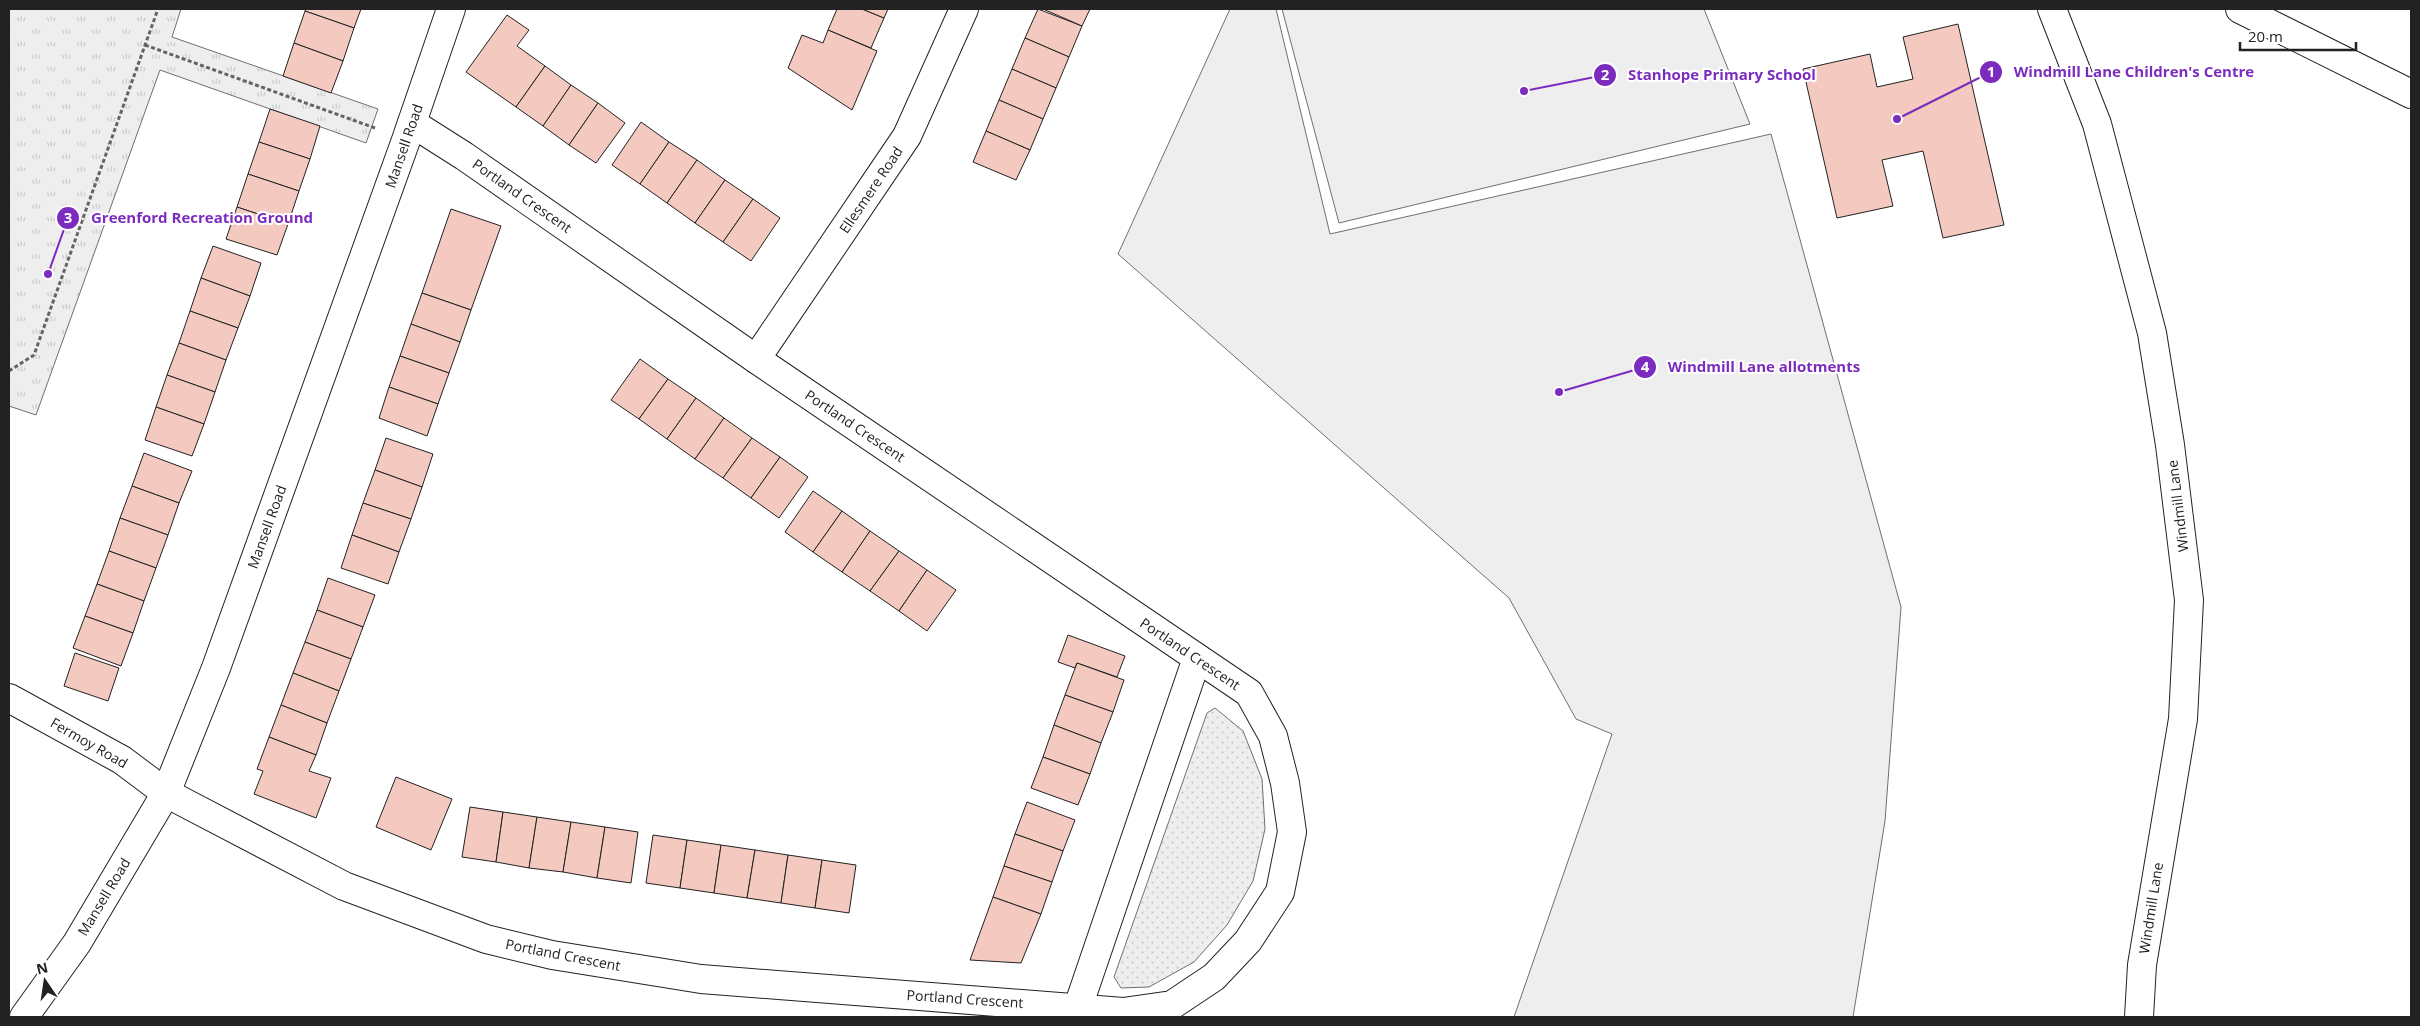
<svg xmlns="http://www.w3.org/2000/svg" width="2420" height="1026" viewBox="0 0 2420 1026" font-family="'Open Sans',sans-serif">
<style>
.grass{fill:url(#grass-dots);stroke:#6f6f6f}
.park{fill:url(#park-tufts);stroke:#6f6f6f}
.garden{fill:#eee;stroke:#6f6f6f}
.building{fill:#f3c9c0;stroke:#222}
.lines{fill:none;stroke-linecap:round;stroke-linejoin:round}
.street-casing{stroke:#222;stroke-width:30}
.path{stroke:#646464;stroke-width:3;stroke-dasharray:4 2.5;stroke-linecap:butt}
.street{stroke:#fff;stroke-width:28}
.labels{text-anchor:middle;stroke-width:4;stroke-linejoin:round;paint-order:stroke}
.street-label{font-size:14px;fill:#222;stroke:#fff}
.leader{fill:none;stroke:#7b2cbf;stroke-width:2}
.callout-dot{fill:#7b2cbf;stroke:#fff;stroke-width:2}
.mark-label{font-size:15px;text-anchor:middle;font-weight:bold;fill:#fff}
.callout-label{font-size:15px;text-anchor:middle;font-weight:bold;fill:#7b2cbf;stroke:#fff;stroke-width:4;stroke-linejoin:round;paint-order:stroke}
</style>
<defs>
<pattern id="grass-dots" width="8" height="8" patternUnits="userSpaceOnUse" patternTransform="scale(1.25)"><rect width="8" height="8" fill="#eee"/><path d="M2 2h.1M6 6h.1" fill="none" stroke="#ccc" stroke-width="1.8" stroke-linecap="round"/></pattern>
<pattern id="park-tufts" width="24" height="20" patternUnits="userSpaceOnUse" patternTransform="scale(1.25)"><rect width="24" height="20" fill="#eee"/><path d="M3 7l-1-3M5 7V3M7 7l1-3M15 17l-1-3M17 17v-4M19 17l1-3" fill="none" stroke="#ccc"/></pattern>
</defs>
<rect width="100%" height="100%" fill="#fff"/>
<polygon class="grass" points="1215,708 1243,731 1262,779 1265,829 1253,881 1227,925 1194,962 1149,987 1121,988 1114,977 1207,713"/>
<polygon class="park" points="9,9 181,9 172,37 378,109 366,143 160,70 36,415 9,406"/>
<g class="garden">
<polygon points="1230,9 1276,9 1330,234 1771,134 1901,607 1885,821 1853,1017 1514,1017 1612,734 1576,719 1509,598 1118,254"/>
<polygon points="1282,9 1704,9 1750,124 1339,223"/>
</g>
<g class="building">
<polygon points="306,9 361,9 354,28 305,11"/>
<polygon points="837,9 862,9 884,18 871,48 828,30"/>
<polygon points="862,9 888,9 884,18"/>
<polygon points="1038,9 1082,26 1069,57 1025,38"/>
<polygon points="1043,9 1090,9 1082,26"/>
<polygon points="305,11 354,28 343,61 294,43"/>
<polygon points="507,15 529,30 517,46 545,66 516,107 466,72"/>
<polygon points="1958,24 2004,225 1943,238 1923,151 1882,160 1893,206 1837,218 1803,69 1870,54 1877,87 1913,79 1903,37"/>
<polygon points="828,30 877,51 852,110 788,68 802,35 823,43"/>
<polygon points="1025,38 1069,57 1056,88 1012,69"/>
<polygon points="294,43 343,61 331,93 283,76"/>
<polygon points="545,66 571,85 543,126 516,107"/>
<polygon points="1012,69 1056,88 1043,119 999,100"/>
<polygon points="571,85 598,103 569,145 543,126"/>
<polygon points="999,100 1043,119 1030,150 986,131"/>
<polygon points="598,103 625,123 596,163 569,145"/>
<polygon points="270,109 320,126 310,159 259,142"/>
<polygon points="641,122 669,142 640,184 612,165"/>
<polygon points="986,131 1030,150 1016,180 973,162"/>
<polygon points="259,142 310,159 299,191 248,174"/>
<polygon points="669,142 697,160 667,203 640,184"/>
<polygon points="697,160 725,180 695,223 667,203"/>
<polygon points="248,174 299,191 288,224 237,207"/>
<polygon points="725,180 753,199 723,242 695,223"/>
<polygon points="753,199 780,218 751,261 723,242"/>
<polygon points="237,207 288,224 277,255 226,239"/>
<polygon points="451,209 501,226 471,310 422,293"/>
<polygon points="213,246 261,263 250,296 201,278"/>
<polygon points="201,278 250,296 238,328 190,311"/>
<polygon points="422,293 471,310 460,342 411,324"/>
<polygon points="190,311 238,328 226,360 179,343"/>
<polygon points="411,324 460,342 449,373 400,356"/>
<polygon points="179,343 226,360 215,392 167,375"/>
<polygon points="400,356 449,373 438,404 389,387"/>
<polygon points="640,359 668,379 639,419 611,400"/>
<polygon points="167,375 215,392 204,424 156,407"/>
<polygon points="668,379 696,398 667,439 639,419"/>
<polygon points="389,387 438,404 427,436 379,418"/>
<polygon points="696,398 724,418 695,459 667,439"/>
<polygon points="156,407 204,424 192,456 145,440"/>
<polygon points="724,418 752,438 723,478 695,459"/>
<polygon points="386,438 433,454 422,487 375,470"/>
<polygon points="752,438 780,457 751,498 723,478"/>
<polygon points="144,453 192,471 179,503 132,486"/>
<polygon points="780,457 808,477 779,518 751,498"/>
<polygon points="375,470 422,487 411,519 363,503"/>
<polygon points="132,486 179,503 168,535 120,518"/>
<polygon points="813,491 842,511 813,552 785,532"/>
<polygon points="363,503 411,519 399,552 352,535"/>
<polygon points="842,511 870,531 842,572 813,552"/>
<polygon points="120,518 168,535 156,568 109,551"/>
<polygon points="870,531 899,551 870,591 842,572"/>
<polygon points="352,535 399,552 388,584 341,568"/>
<polygon points="109,551 156,568 144,601 97,584"/>
<polygon points="899,551 927,570 899,611 870,591"/>
<polygon points="927,570 956,590 927,631 899,611"/>
<polygon points="328,578 375,595 363,627 317,610"/>
<polygon points="97,584 144,601 133,633 85,616"/>
<polygon points="317,610 363,627 351,659 305,642"/>
<polygon points="85,616 133,633 121,666 73,648"/>
<polygon points="1068,635 1125,656 1117,677 1077,663 1075,668 1058,662"/>
<polygon points="305,642 351,659 339,691 293,673"/>
<polygon points="75,653 119,668 108,701 64,686"/>
<polygon points="1077,663 1124,680 1113,712 1065,695"/>
<polygon points="293,673 339,691 327,723 281,705"/>
<polygon points="1065,695 1113,712 1101,743 1054,725"/>
<polygon points="281,705 327,723 316,755 269,737"/>
<polygon points="1054,725 1101,743 1090,774 1043,757"/>
<polygon points="269,737 316,755 309,771 331,778 316,818 254,794 263,771 257,769"/>
<polygon points="1043,757 1090,774 1078,805 1031,788"/>
<polygon points="396,777 452,799 431,850 376,827"/>
<polygon points="1027,802 1075,820 1063,851 1015,834"/>
<polygon points="470,807 503,812 496,862 462,857"/>
<polygon points="503,812 537,817 529,868 496,862"/>
<polygon points="537,817 571,822 563,872 529,868"/>
<polygon points="571,822 605,827 597,878 563,872"/>
<polygon points="605,827 638,832 631,883 597,878"/>
<polygon points="1015,834 1063,851 1052,882 1004,866"/>
<polygon points="653,835 687,840 680,888 646,883"/>
<polygon points="687,840 721,845 714,893 680,888"/>
<polygon points="721,845 755,850 747,898 714,893"/>
<polygon points="755,850 788,855 781,903 747,898"/>
<polygon points="788,855 822,860 815,908 781,903"/>
<polygon points="822,860 856,865 849,913 815,908"/>
<polygon points="1004,866 1052,882 1041,914 993,897"/>
<polygon points="993,897 1041,914 1021,963 970,960"/>
</g>
<g class="lines">
<defs>
<g id="street">
<polyline points="2052,9 2097,124 2152,333 2170,445 2189,600 2183,719 2142,965 2139,1017"/>
<polyline points="2240,9 2411,94"/>
<polyline points="756,359 907,136 964,9"/>
<polyline points="9,698 122,760 166,793 344,886 486,939 552,955 701,979 1123,1012 1172,1005 1214,977 1248,941 1280,892 1292,832 1285,783 1273,736 1249,693 756,359 464,156 412,123"/>
<polyline points="1078,1007 1197,658"/>
<polyline points="24,1017 77,943 166,793 216,668 406,140 451,9"/>
</g>
</defs>
<use href="#street" class="street-casing"/>
<g class="path">
<polyline points="145,45 375,128"/>
<polyline points="9,371 34,355 158,9"/>
</g>
<use href="#street" class="street"/>
</g>
<g class="labels">
<g class="street-label">
<text transform="translate(404 146) rotate(-71)" y="5">Mansell Road</text>
<text transform="translate(871 190) rotate(-56)" y="5">Ellesmere Road</text>
<text transform="translate(522 196) rotate(35)" y="5">Portland Crescent</text>
<text transform="translate(855 426) rotate(34)" y="5">Portland Crescent</text>
<text transform="translate(2178 506) rotate(-97)" y="5">Windmill Lane</text>
<text transform="translate(267 527) rotate(-70)" y="5">Mansell Road</text>
<text transform="translate(1190 654) rotate(34)" y="5">Portland Crescent</text>
<text transform="translate(89 743) rotate(30)" y="5">Fermoy Road</text>
<text transform="translate(104 897) rotate(-59)" y="5">Mansell Road</text>
<text transform="translate(2151 908) rotate(-81)" y="5">Windmill Lane</text>
<text transform="translate(563 955) rotate(11)" y="5">Portland Crescent</text>
<text transform="translate(965 999) rotate(4)" y="5">Portland Crescent</text>
</g>
</g>
<path class="leader" d="M1897 119L1991 72M1524 91L1605 75M48 274L68 218M1559 392L1645 367"/>
<g class="callout-dot">
<circle cx="1897" cy="119" r="5"/>
<circle cx="1524" cy="91" r="5"/>
<circle cx="48" cy="274" r="5"/>
<circle cx="1559" cy="392" r="5"/>
<circle cx="1991" cy="72" r="12"/>
<circle cx="1605" cy="75" r="12"/>
<circle cx="68" cy="218" r="12"/>
<circle cx="1645" cy="367" r="12"/>
</g>
<g class="mark-label">
<text x="1991" y="77">1</text>
<text x="1605" y="80">2</text>
<text x="68" y="223">3</text>
<text x="1645" y="372">4</text>
</g>
<g class="callout-label">
<text x="2134" y="77">Windmill Lane Children's Centre</text>
<text x="1722" y="80">Stanhope Primary School</text>
<text x="202" y="223">Greenford Recreation Ground</text>
<text x="1764" y="372">Windmill Lane allotments</text>
</g>
<rect width="2420" height="1026" fill="none" stroke="#222222" stroke-width="20"/>
<g transform="translate(45 981) rotate(347)" stroke="#ffffff" stroke-width="4" paint-order="stroke">
<path d="M0-4L9 19L0 12L-9 19Z" fill="#222222"/>
<text y="-8" font-size="14" font-weight="bold" text-anchor="middle" fill="#222222">N</text>
</g>
<path d="M2240 42v8h116v-8" fill="none" stroke="#222222" stroke-width="2.5"/>
<text x="2248" y="42" font-size="15" fill="#222222" stroke="#ffffff" stroke-width="4" paint-order="stroke">20 m</text>
</svg>
